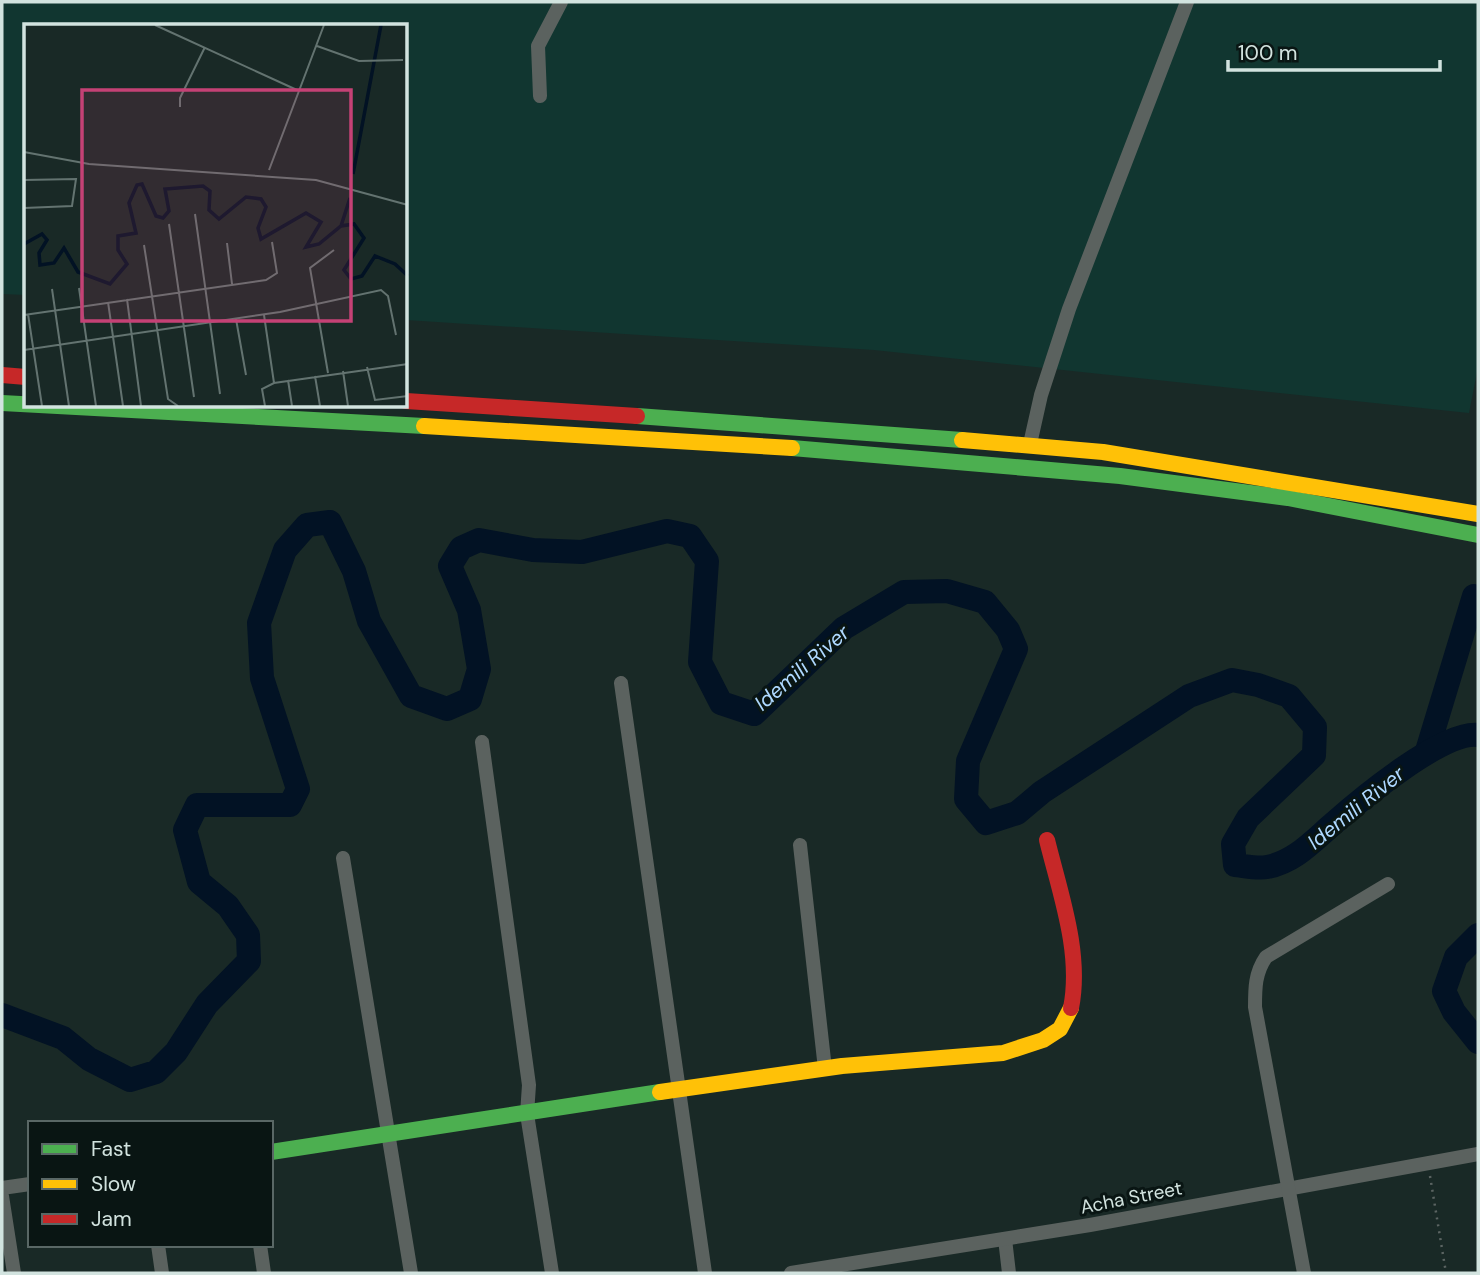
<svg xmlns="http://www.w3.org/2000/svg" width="1480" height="1275" viewBox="0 0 1480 1275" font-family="'DM Sans',sans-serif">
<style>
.built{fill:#113630}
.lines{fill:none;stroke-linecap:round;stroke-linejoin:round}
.river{stroke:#021224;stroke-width:24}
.path{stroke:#5b6462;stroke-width:2.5;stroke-dasharray:2 5;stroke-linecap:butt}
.street{stroke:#5b625f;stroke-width:14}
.fast{stroke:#4caf50;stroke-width:16}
.slow{stroke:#ffc107;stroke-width:16}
.jam{stroke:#c62828;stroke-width:16}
.labels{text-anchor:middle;stroke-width:6;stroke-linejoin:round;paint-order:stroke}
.street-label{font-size:19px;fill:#d2e3df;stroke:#091513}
.water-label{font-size:21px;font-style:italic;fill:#aed8ff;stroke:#091513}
.inset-river{fill:none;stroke:#021224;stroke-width:3.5}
.inset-road{fill:none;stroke:#637370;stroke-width:2}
.view{fill:#c54175;fill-opacity:0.15;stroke:#c54175;stroke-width:3.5}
.inset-edge{fill:none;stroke:#d2e3df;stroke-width:3.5}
</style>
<rect width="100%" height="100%" fill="#192926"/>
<polygon class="built" points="2,2 1478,2 1478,367 1469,413 874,350 406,320 406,26 26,26 26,295 2,294"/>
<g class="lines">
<g class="river">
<polyline points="1427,751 1474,596"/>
<polyline points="1478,935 1456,957 1444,991 1454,1012 1478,1042"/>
<path d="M2,1015L63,1038L89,1059L130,1080L156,1072L176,1052L207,1004L249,961L248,935L228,906L199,882L185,830L197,805H290L298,789L262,678L259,623L285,550L307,525L330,522L354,571L369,621L411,696L447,709L470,699L479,669L469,610L450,566L461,548L479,540L533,550L582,552L667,531L690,536L707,561L700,662L721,703L754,714L844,628L904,592L947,591L985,602L1008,630L1016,649L968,761L966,799L986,823L1017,813L1042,792L1189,696L1232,680L1258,685L1289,696L1315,727L1314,755L1248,818L1233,844L1235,865C1245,866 1258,869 1267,867C1295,862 1314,840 1334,823C1361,799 1443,731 1478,735"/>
</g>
<polyline class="path" points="1430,1176 1446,1273"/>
<g class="street">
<polyline points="540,96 538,46 561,2"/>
<polyline points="1030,444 1041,395 1069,309 1187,2"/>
<polyline points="621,683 705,1273"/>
<polyline points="482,742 529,1085 527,1114 552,1273"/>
<polyline points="800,845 825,1069"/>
<polyline points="343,858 411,1273"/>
<polyline points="2,1188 30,1184"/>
<polyline points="2,1196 14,1273"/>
<polyline points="1005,1239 1009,1273"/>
<polyline points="158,1245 162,1273"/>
<polyline points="260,1245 264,1273"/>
<polyline points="791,1273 1090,1225 1478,1154"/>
<path d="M1304,1273L1255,1007C1255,988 1255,973 1266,957L1388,884"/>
</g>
<g class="fast">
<polyline points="2,403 424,426"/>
<polyline points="637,416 962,440"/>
<polyline points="792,448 1120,476 1288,498 1478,535"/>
<polyline points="271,1152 660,1092"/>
</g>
<g class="slow">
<polyline points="424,426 792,448"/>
<polyline points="962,440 1103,452 1478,514"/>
<polyline points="660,1092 842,1066 1003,1053 1043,1040 1060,1029 1071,1008"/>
</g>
<g class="jam">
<polyline points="2,375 26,377"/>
<polyline points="406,401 637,416"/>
<path d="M1047,840C1060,893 1082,953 1071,1008"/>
</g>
</g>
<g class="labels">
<g class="street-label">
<text transform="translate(1131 1197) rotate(-11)" y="7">Acha Street</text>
</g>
<g class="water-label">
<text transform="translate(802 668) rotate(-41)" y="7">Idemili River</text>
<text transform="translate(1356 808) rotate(-39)" y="7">Idemili River</text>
</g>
</g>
<g transform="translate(24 24)">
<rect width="383" height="383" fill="#192926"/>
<path class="inset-river" d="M329,150L357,1M317,202L326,174M0,220L18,210L23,216L15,229L16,241L30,239L40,224L54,248L86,260L103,240L94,226V212L112,209L105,179L113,161L118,160L132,192L139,194L145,187L141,165L179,162L186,167L185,186L195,195L222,173L237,175L242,183L234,204L237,215L282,189L297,198L282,223L295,220L317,202L330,200L340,214L320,246L327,255L338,252L351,232L371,240L384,252"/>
<path class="inset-road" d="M131,1L273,66M293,22L335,37L379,36M156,83V74L181,23M0,128L65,140L292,156L384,181M245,146L300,1M0,156L52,155L48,182L0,184M171,190L196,370M145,200L170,373M203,219L208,260M120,221L144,375L154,382M55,264L72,382M28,265L45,382M103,275L117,382M84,278L99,382M4,290L18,382M0,291L242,256L253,249L248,218M240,291L250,359M212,295L222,351M0,326L256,288L357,266L364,272L372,311M343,343L351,376L384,372M319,347L324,382M304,349L286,244L310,226M291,352L296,382M264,356L268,382M241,382L238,365L250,359L384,340"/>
<path class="view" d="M58,66H327V297H58Z"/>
<rect width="383" height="383" class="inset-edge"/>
</g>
<rect width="1480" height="1275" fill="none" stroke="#d2e3df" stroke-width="7"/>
<rect x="28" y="1121" width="245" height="126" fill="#091513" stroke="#596765" stroke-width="2"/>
<rect x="42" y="1144" width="35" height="10" fill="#4caf50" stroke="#596765" stroke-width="2"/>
<text x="91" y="1156" font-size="21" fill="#d2e3df">Fast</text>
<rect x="42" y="1179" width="35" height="10" fill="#ffc107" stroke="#596765" stroke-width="2"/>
<text x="91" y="1191" font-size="21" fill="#d2e3df">Slow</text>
<rect x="42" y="1214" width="35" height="10" fill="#c62828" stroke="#596765" stroke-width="2"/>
<text x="91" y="1226" font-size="21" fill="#d2e3df">Jam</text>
<path d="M1228 60v10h212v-10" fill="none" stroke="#d2e3df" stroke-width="3.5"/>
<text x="1238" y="60" font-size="21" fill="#d2e3df" stroke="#091513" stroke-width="5" paint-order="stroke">100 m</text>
</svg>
